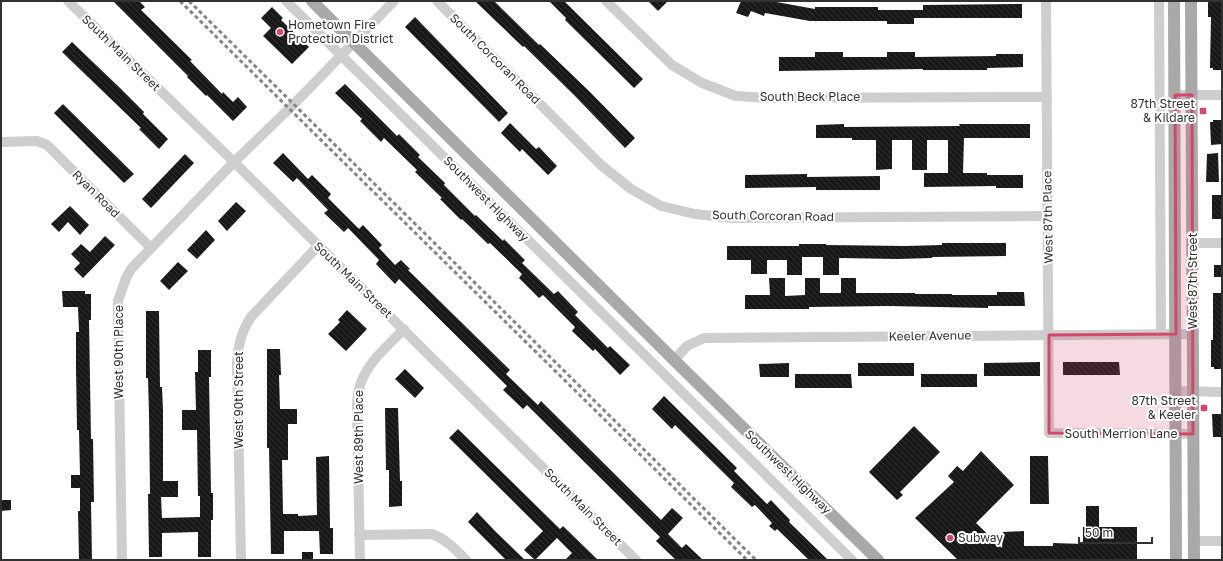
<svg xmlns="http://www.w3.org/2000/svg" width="1223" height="561" viewBox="0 0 1223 561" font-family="'Golos Text',sans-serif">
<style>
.building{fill:url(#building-back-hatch)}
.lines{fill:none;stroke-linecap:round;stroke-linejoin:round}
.minor{stroke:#cecece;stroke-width:10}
.major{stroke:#a9a9a9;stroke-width:12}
.rail{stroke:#868686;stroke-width:3;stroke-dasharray:4 3;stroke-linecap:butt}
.marked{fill:#d4476a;fill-opacity:0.2;stroke:#d4476a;stroke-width:3;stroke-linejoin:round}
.poi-dot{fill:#d4476a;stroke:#fff;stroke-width:1.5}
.labels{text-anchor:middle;stroke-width:4;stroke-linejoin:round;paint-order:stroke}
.poi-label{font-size:12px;fill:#313131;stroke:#fff;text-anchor:start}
.street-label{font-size:12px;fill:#313131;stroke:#fff}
</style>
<defs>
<pattern id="building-back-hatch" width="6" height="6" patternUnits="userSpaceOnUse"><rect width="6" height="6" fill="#181818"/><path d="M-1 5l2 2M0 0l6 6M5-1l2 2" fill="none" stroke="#313131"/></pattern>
</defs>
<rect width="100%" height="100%" fill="#fff"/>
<g class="building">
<polygon points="113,1 139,1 145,7 141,10 192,60 190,61 222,94 223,92 233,102 238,97 247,107 233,121 207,95 206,96 187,77 188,76"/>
<polygon points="475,1 494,1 539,45 540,44 591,93 635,138 625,148 575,96 524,46 523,47"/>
<polygon points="549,1 564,1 643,79 634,88 565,20 566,18"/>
<polygon points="648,1 668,1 658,11"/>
<polygon points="741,1 771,1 815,9 815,7 878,7 878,10 923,10 923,5 1022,4 1022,18 914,18 914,24 887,24 887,21 810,21 765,13 764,16 751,11 748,17 736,13"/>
<polygon points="1208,1 1222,1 1222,70 1213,70 1213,68 1210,68 1211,17 1208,17"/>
<polygon points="272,7 283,18 281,20 309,47 292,64 263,36 271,28 261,18"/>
<polygon points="415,17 508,113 499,122 405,27"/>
<polygon points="72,42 119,87 144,112 143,114 168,139 159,149 139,129 141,128 62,52"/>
<polygon points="815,52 843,52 843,57 887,57 887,52 915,52 915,57 996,56 996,54 1023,54 1023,67 987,68 987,70 923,70 923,69 779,71 779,57 815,57"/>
<polygon points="345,84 397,136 399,134 420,155 418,157 445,183 444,185 475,216 476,215 503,241 504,239 525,260 522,263 554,294 558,291 578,312 575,315 608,348 610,346 630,365 620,375 595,349 593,351 572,331 575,327 543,295 539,298 519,278 522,274 490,243 488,244 462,219 461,220 440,199 442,198 415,172 417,170 384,138 381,142 360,121 362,119 335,93"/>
<polygon points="63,104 134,174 124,183 54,113"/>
<polygon points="1213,120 1222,120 1222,144 1211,145 1210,122 1213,122"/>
<polygon points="510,123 536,149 539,147 557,166 548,175 522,149 520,152 501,133"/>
<polygon points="844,124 844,127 960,126 959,124 1030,124 1030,138 964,138 963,173 987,173 987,175 1023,175 1023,188 996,188 996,186 924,187 924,173 948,173 948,140 927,140 927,170 912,170 912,140 892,140 892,169 876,170 876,140 852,140 852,138 816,138 816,125"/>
<polygon points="283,153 308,179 312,175 331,194 328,198 359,229 363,225 382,245 379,248 395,265 401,260 410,269 408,270 510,370 506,374 538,405 541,401 661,520 672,508 683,518 668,534 682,548 686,544 703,560 676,560 656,541 660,537 527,405 523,409 503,390 507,386 399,279 395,284 376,264 379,260 348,228 344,232 324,213 328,210 297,178 293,182 273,163"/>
<polygon points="1218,153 1219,182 1206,182 1207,154"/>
<polygon points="185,154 194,163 151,208 142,199"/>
<polygon points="807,174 807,177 880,176 880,190 816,190 816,187 745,188 745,175"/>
<rect x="1212" y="195" width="10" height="24"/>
<polygon points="236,202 246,211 227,231 218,221"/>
<polygon points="70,206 89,225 80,235 68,222 59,232 51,224"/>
<polygon points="206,230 215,240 197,259 187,250"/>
<polygon points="105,236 115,245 83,278 74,269 80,263 71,254 81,244 90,252"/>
<polygon points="942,243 1006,243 1006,256 932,257 932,258 898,259 839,258 839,275 823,275 823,257 802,257 802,275 787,275 787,260 767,260 767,274 751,274 751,260 727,260 727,246 799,246 799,244 826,244 826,245 905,246 942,245"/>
<polygon points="178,262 188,271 169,290 160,281"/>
<rect x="1214" y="265" width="8" height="12"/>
<polygon points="769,278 785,278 785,296 805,295 805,278 820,278 820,293 841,293 841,278 856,278 856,293 915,293 915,294 952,294 952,295 997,295 997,292 1024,292 1025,306 988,306 988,308 888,306 809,307 809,309 745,309 745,295 770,295"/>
<polygon points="62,291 85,291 85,294 91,294 91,320 89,320 91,439 93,439 94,502 91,502 92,560 79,560 78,511 80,511 80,488 71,488 71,475 80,475 79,430 77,430 76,368 76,332 79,332 78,307 63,307"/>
<polygon points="1213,293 1222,293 1222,369 1214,369 1214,367 1211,367 1211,340 1213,340"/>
<polygon points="347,310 367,329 346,351 328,334 340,322 338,320"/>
<polygon points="146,311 159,311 160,387 162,387 163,410 163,481 178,481 178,497 161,497 162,518 200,517 200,496 198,496 197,430 182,430 182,410 196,410 195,372 198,372 198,350 211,350 211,377 209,377 211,493 213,493 213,520 211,520 211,557 198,557 198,532 162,533 162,557 149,557 148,494 150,494 149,414 148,378 146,378"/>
<polygon points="267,349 280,349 281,375 279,375 280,409 297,409 297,424 288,424 288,460 282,460 283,514 298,514 298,516 317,515 316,457 329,456 330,528 333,528 333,554 320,554 319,531 284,531 284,554 271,554 269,448 267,448"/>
<polygon points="1040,362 1040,376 984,376 984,363"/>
<polygon points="1063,362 1119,362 1120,375 1063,375"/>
<polygon points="789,363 789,377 760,377 759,364"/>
<rect x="858" y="363" width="56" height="13"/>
<polygon points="405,369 424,388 415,398 395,379"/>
<polygon points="795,374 851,374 852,388 795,388"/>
<rect x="921" y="374" width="56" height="13"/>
<polygon points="664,396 737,468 734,471 767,504 771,500 790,520 789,522 828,560 809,560 777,529 775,531 769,526 772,523 755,505 752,507 731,487 734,483 675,425 672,429 652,409"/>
<polygon points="385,408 398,408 400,481 402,481 402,506 389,507 389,470 386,470"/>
<polygon points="1212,414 1222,414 1222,437 1213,437"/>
<polygon points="914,426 940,452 900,492 903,495 897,500 869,472"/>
<polygon points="458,429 560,529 563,526 598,560 565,560 572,553 557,538 535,560 524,550 543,531 449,438"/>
<polygon points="981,451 1014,485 976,523 1002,548 1003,532 1024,531 1024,546 1053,546 1053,543 1083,544 1083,527 1086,527 1086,506 1099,506 1099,527 1137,527 1137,560 958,560 915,518 954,482 948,476 957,466 963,471"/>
<polygon points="1030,456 1048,456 1049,504 1030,504"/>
<polygon points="1,500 11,500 11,510 1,511"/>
<polygon points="477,512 496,532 525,560 506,560 468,522"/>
<rect x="302" y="552" width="11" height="8"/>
</g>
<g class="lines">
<g class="minor">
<polyline points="68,1 234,162 636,560"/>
<polyline points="286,1 852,560"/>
<polyline points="437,1 601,165 631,189 661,206 695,214 733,218 1048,216"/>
<polyline points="606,1 672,65 702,83 736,96 768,98 1047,97"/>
<polyline points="1046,1 1049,433 1193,434"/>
<polyline points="1159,1 1161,334"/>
<polyline points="1175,95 1222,95"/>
<polyline points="1,142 37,141 47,145 150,247"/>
<polyline points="1192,243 1222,243"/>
<polyline points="674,360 687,346 704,338 1193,334"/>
<polyline points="1175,391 1222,392"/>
<path d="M359,535L432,534C446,539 456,550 466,560"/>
<polyline points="1194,541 1222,541"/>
<polyline points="122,560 118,312 118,301 126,278 131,269 234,162 294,104 394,1"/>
<path d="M241,560L237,364C238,346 241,332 251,317L318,246"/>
<path d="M360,560L357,404C358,369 381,353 404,329"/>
</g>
<g class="major">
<polyline points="312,1 674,360 878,560"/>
<polyline points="1174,1 1176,560"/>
<polyline points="1191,1 1194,560"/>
</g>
<g class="rail">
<polyline points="180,1 747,560"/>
<polyline points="189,1 756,560"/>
</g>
</g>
<path class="marked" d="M1175,95H1192L1193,434L1049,433V335L1176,334Z"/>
<g class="poi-dot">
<circle cx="280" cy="32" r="4"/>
<rect x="1199" y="107" width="8" height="8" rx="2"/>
<rect x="1200" y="404" width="8" height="8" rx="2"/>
<circle cx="950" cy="538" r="4"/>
</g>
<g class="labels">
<g class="poi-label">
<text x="288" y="29">Hometown Fire<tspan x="288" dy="14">Protection District</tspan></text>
<text x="1195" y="108" text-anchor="end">87th Street<tspan x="1195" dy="14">&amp; Kildare</tspan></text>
<text x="1196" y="405" text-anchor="end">87th Street<tspan x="1196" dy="14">&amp; Keeler</tspan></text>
<text x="958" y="542">Subway</text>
</g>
<g class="street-label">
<text transform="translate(121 53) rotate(44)" y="4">South Main Street</text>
<text transform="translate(495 59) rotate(45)" y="4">South Corcoran Road</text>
<text x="810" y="101">South Beck Place</text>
<text transform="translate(96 194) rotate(45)" y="4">Ryan Road</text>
<text transform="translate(486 199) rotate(45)" y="4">Southwest Highway</text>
<text transform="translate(773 216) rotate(1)" y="4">South Corcoran Road</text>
<text transform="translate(1048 217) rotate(-91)" y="4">West 87th Place</text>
<text transform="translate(353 280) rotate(44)" y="4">South Main Street</text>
<text transform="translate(1193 281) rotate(-90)" y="4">West 87th Street</text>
<text transform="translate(930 336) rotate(-1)" y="4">Keeler Avenue</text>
<text transform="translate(119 352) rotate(-90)" y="4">West 90th Place</text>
<text transform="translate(239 400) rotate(-90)" y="4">West 90th Street</text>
<text x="1121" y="438">South Merrion Lane</text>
<text transform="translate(359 437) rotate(-90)" y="4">West 89th Place</text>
<text transform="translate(788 472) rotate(44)" y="4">Southwest Highway</text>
<text transform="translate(583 507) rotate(45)" y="4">South Main Street</text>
</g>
</g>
<rect width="1223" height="561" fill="none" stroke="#313131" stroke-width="4"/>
<path d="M1079 537v6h73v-6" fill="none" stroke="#313131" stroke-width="2"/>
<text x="1085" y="537" font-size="12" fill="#313131" stroke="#ffffff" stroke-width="3" paint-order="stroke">50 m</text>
</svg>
